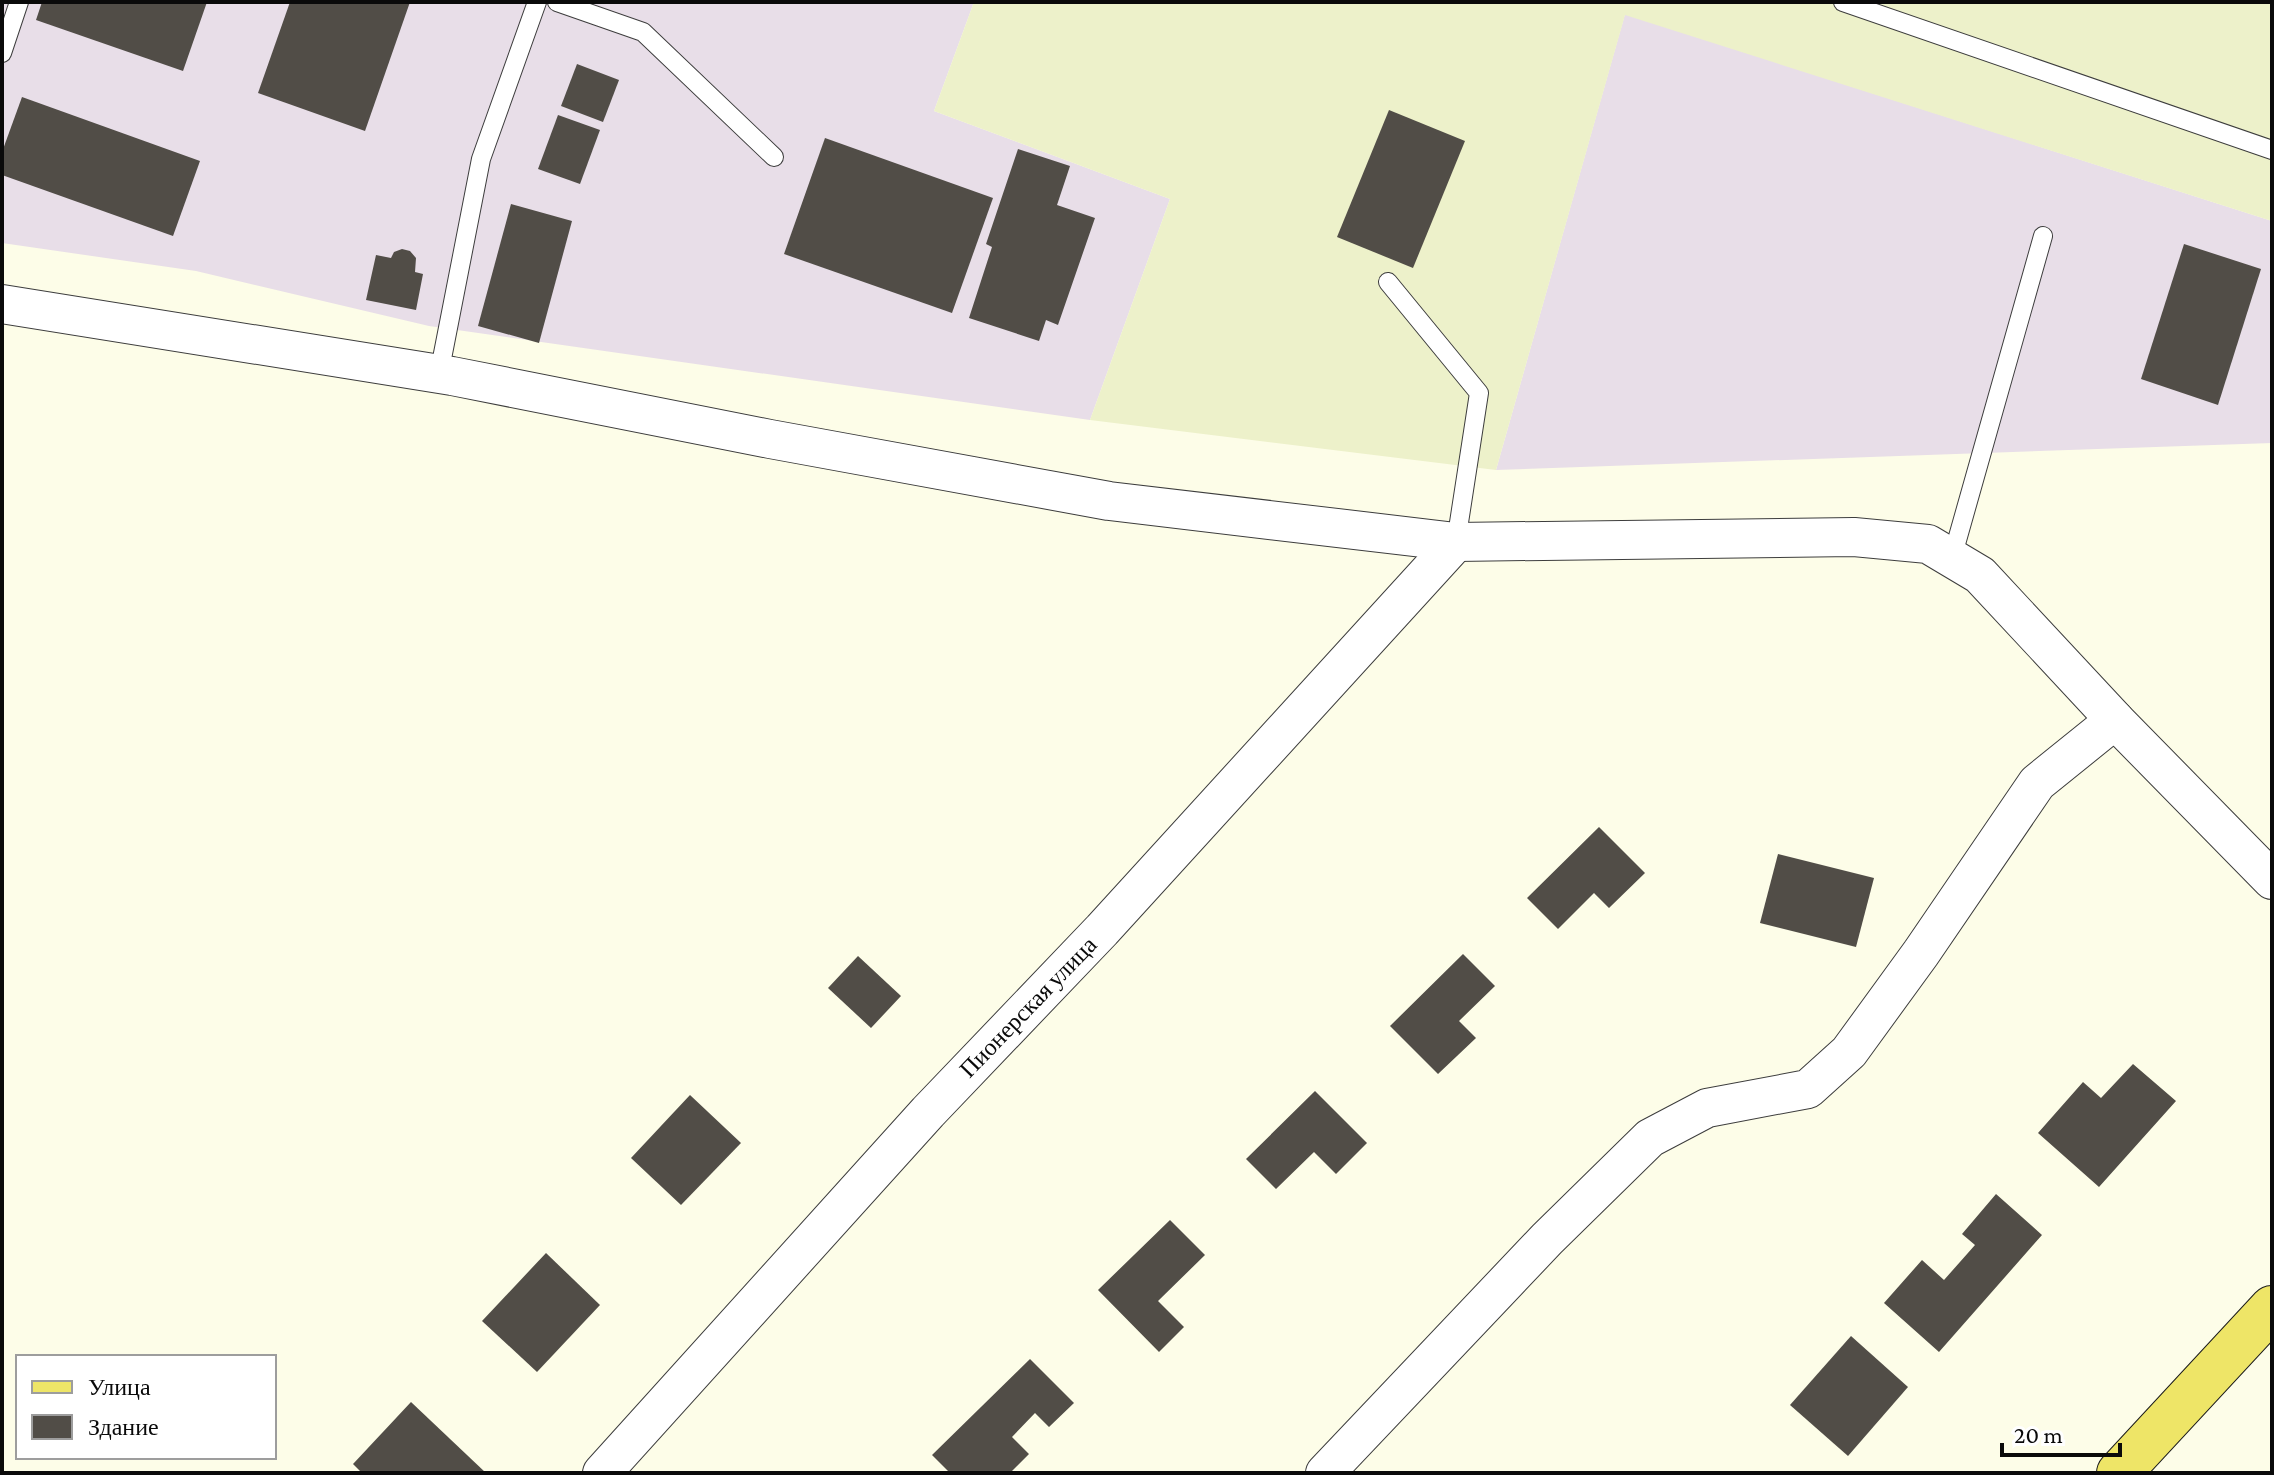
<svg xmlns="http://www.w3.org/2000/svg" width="2274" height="1475" viewBox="0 0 2274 1475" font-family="'Crimson Pro',serif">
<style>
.industrial{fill:#e8dee8}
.farmland{fill:#edf1ca}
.building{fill:#514d47}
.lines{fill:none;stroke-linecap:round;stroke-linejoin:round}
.service-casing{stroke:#3d3d3d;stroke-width:20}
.minor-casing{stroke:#3d3d3d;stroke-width:40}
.primary-casing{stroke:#1b1b1b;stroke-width:46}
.service{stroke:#fff;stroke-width:18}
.minor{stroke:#fff;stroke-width:38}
.primary{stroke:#eee567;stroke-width:44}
.labels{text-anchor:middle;stroke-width:8;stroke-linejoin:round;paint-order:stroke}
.street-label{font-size:24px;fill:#0a0a0a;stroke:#fff}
</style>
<rect width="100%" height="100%" fill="#fdfde8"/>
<g class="industrial">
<polygon points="2,2 974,2 934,111 1170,199 1090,420 429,326 196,271 2,243"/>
<polygon points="1625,14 2272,221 2272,443 1496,470"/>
</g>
<polygon class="farmland" points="974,2 2272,2 2272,221 1625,15 1496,470 1090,420 1170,199 934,111"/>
<g class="building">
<polygon points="42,2 207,2 183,71 36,20"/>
<polygon points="290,2 410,2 365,131 258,93"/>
<polygon points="577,64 619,80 603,122 561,106"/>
<polygon points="22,97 200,161 173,236 2,175 2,152"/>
<polygon points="1389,110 1465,141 1413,268 1337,237"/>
<polygon points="558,115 600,130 580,184 538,169"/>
<polygon points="825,138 993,198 952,313 784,254"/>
<polygon points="1018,149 1070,166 1057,205 1095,218 1058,325 1046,320 1039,341 969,318 992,247 986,244"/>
<polygon points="511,204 572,221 539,343 478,326"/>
<polygon points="2184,244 2261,269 2218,405 2141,379"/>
<polygon points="402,249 410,251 416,258 415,272 423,274 416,310 366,300 376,255 391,258 394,252"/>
<polygon points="1599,827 1645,873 1609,908 1594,893 1558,929 1527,898"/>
<polygon points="1778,854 1874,878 1856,947 1760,923"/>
<polygon points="1463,954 1495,986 1459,1021 1476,1038 1438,1074 1390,1026"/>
<polygon points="858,956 901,996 871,1028 828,988"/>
<polygon points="2133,1064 2176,1101 2099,1187 2038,1133 2083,1082 2101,1098"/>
<polygon points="1315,1091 1367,1143 1336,1174 1314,1152 1276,1189 1246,1159"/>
<polygon points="690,1095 741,1143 681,1205 631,1158"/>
<polygon points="1996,1194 2042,1235 1939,1352 1884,1303 1922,1260 1944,1280 1975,1245 1962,1234"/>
<polygon points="1170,1220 1205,1255 1158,1301 1184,1327 1159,1352 1098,1290"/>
<polygon points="546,1253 600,1305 537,1372 482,1321"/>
<polygon points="1851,1336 1908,1387 1848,1456 1790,1405"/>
<polygon points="1030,1359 1074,1403 1049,1427 1035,1413 1012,1437 1029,1454 1010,1473 950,1473 932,1455"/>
<polygon points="411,1402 486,1473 362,1473 353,1464"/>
</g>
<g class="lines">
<defs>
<g id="service">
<polyline points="557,2 643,32 774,157"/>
<polyline points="1843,2 2272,150"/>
<polyline points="2,53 19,2"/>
<polyline points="1388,282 1479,393 1456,542"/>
<polyline points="439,374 481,159 537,2"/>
<polyline points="1952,558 2043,236"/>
</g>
<g id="minor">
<polyline points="2,304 452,376 770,439 1109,501 1456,542 1854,537 1928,544 1980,575 2115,720 2272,880"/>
<polyline points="602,1473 928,1112 1102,930 1456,542"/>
<polyline points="1325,1473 1547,1239 1650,1138 1707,1108 1808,1089 1849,1052 1921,953 2037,783 2115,720"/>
</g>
<polyline id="primary" points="2119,1473 2272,1308"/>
</defs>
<use href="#service" class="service-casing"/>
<use href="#minor" class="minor-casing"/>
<use href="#primary" class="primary-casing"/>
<use href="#service" class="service"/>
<use href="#minor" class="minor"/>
<use href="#primary" class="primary"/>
</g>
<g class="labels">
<g class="street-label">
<text transform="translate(1028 1007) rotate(-46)" y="8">Пионерская улица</text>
</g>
</g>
<rect width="2274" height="1475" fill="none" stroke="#0a0a0a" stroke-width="8"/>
<rect x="16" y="1355" width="260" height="104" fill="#ffffff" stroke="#9d9d9d" stroke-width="2"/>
<rect x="32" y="1381" width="40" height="12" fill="#eee567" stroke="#9d9d9d" stroke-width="2"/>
<text x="88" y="1395" font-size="24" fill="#0a0a0a">Улица</text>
<rect x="32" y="1415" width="40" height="24" fill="#514d47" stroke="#9d9d9d" stroke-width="2"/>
<text x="88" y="1435" font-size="24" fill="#0a0a0a">Здание</text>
<path d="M2002 1443v12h118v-12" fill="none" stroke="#0a0a0a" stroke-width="4"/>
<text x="2014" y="1443" font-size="24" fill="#0a0a0a" stroke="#ffffff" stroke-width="6" paint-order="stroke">20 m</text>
</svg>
